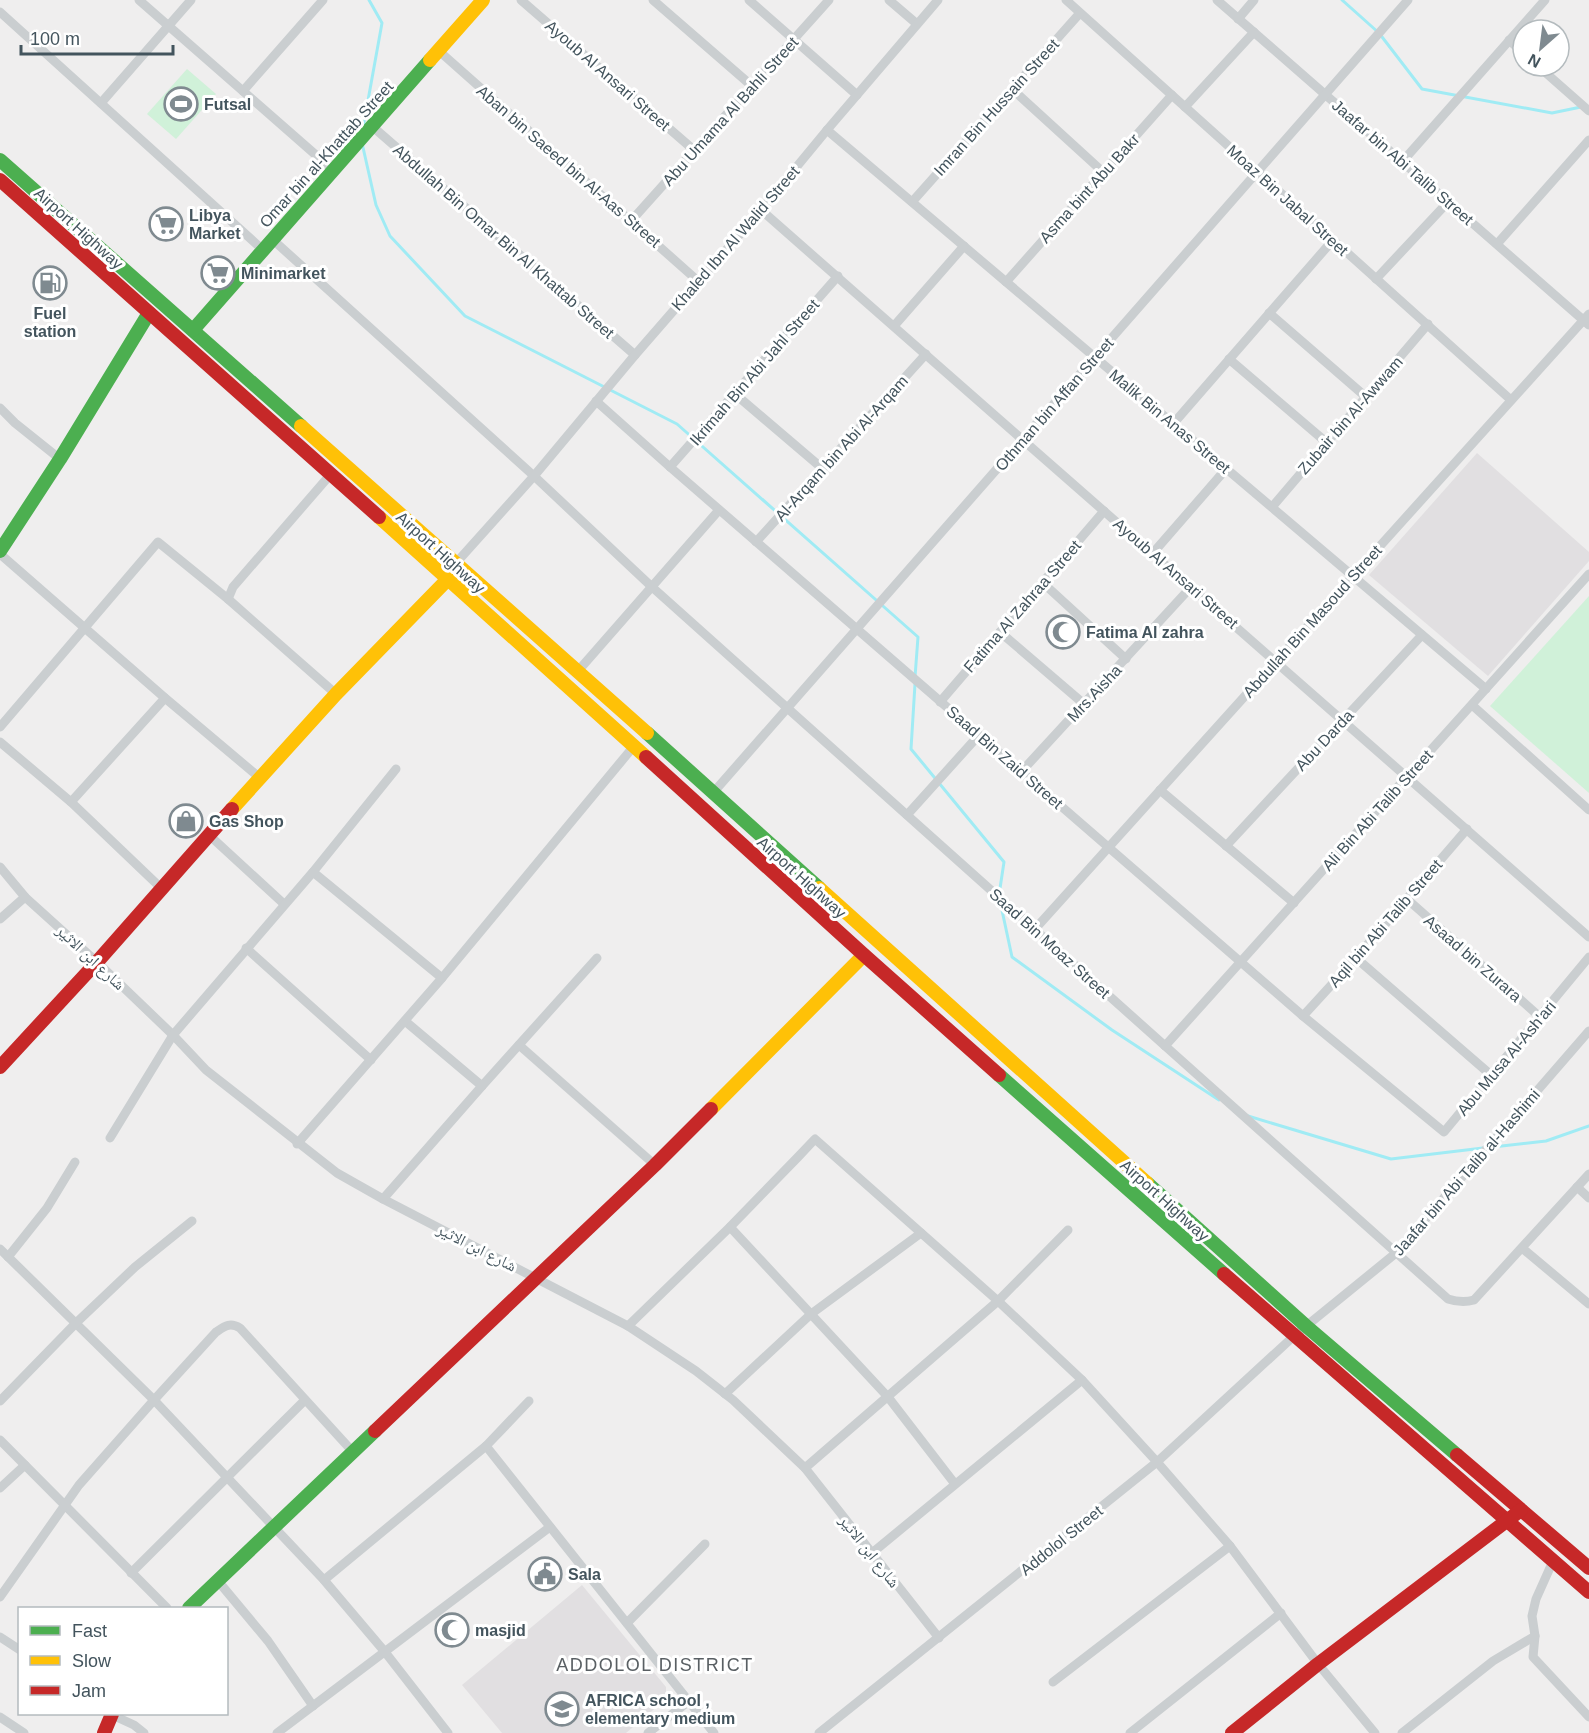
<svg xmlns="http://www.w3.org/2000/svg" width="1589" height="1733" viewBox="0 0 1589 1733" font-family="Helvetica,'Noto Naskh Arabic',sans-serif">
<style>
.education{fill:#e1dfe1}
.green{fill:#d0f1d9}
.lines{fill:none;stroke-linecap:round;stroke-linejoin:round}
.stream{stroke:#a0ebf4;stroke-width:3}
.street{stroke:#caced0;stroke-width:9}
.fast{stroke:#4caf50;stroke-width:14}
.slow{stroke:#ffc107;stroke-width:14}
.jam{stroke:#c62828;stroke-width:14}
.labels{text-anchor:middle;stroke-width:6;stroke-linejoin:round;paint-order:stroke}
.street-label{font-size:16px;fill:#43545d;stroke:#fff}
.poi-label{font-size:16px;font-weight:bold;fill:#43545d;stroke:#fff;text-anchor:start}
.neighbourhood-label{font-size:18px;letter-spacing:1.5px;fill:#595f63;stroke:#fff}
</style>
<rect width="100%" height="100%" fill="#efeeee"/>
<g class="education">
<polygon points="1477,453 1589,552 1589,561 1488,676 1369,575"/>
<polygon points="582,1585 666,1687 666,1699 626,1733 502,1733 462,1685"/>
</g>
<g class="green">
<polygon points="187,69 216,94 176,139 147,114"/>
<polygon points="1589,596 1589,793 1490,706"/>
</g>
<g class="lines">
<g class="stream">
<polyline points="1342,0 1379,33 1422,89 1552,113 1581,107"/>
<polyline points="363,128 382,23 369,0"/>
<polyline points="362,143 376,205 390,236 465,316 677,424 918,637 915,677"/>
<polyline points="915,684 911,749 1004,862 999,895"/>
<polyline points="1000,901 1012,957 1112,1030 1219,1100"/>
<polyline points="1248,1116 1391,1159 1483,1148"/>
<polyline points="1493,1147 1546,1141 1589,1126"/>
</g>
<g class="street">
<polyline points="139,0 333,170"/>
<polyline points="521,0 695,151"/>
<polyline points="653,0 752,86"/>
<polyline points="749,0 857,95"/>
<polyline points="889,0 917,24"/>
<polyline points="1066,0 1511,400"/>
<polyline points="1217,0 1589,325"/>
<polyline points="0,12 263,250"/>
<polyline points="1238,19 1254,0"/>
<polyline points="1509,40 1523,53"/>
<polyline points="439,51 698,281"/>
<polyline points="1538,66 1589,111"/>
<polyline points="1012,89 1103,172"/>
<polyline points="243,91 323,0"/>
<polyline points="101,103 191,0"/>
<polyline points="1185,107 1254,32"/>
<polyline points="373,127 635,355"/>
<polyline points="827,130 1486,689"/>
<polyline points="1402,162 1545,0"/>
<polyline points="912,202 1080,13"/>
<polyline points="761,210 1589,937"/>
<polyline points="631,221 829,0"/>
<path d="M272,239L534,476L652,587L1448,1299C1457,1302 1464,1303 1474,1300L1589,1174"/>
<polyline points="1497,244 1589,140"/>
<polyline points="1376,279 1448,202"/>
<polyline points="1006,282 1172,95"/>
<polyline points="1269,313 1366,397"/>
<polyline points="894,326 964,246"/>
<polyline points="1229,359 1326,442"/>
<polyline points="735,394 823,469"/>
<polyline points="596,401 670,467 1303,1016 1444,1132 1589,957"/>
<polyline points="0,408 15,423 60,459"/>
<polyline points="1173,424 1333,240"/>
<polyline points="670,467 838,276"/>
<polyline points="1272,507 1428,324"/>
<polyline points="756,542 926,354"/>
<polyline points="1153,553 1226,469"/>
<polyline points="0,554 165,698 260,778"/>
<polyline points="456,563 534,476 635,355 761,210 827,130 938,0"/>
<polyline points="1043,583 1126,659"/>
<polyline points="228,599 233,587 330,475"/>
<polyline points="1000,632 1084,704"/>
<polyline points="578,671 719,510"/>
<polyline points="940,702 1104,511"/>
<polyline points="1472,705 1589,810"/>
<polyline points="0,727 158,542 228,599 336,694"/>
<polyline points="0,742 71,802 161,888"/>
<polyline points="1021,772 1191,587"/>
<polyline points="1160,790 1294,903"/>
<polyline points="712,794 1408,0"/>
<polyline points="71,802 165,698"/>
<polyline points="907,815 979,735"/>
<polyline points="209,835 284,904"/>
<polyline points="1226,846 1422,635"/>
<polyline points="0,867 25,897 97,962 173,1035 206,1070 337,1173 383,1199 628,1326 696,1371 733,1400 805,1468 939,1638"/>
<polyline points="313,872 442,978"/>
<polyline points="1407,899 1540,1017"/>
<polyline points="0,919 25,897"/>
<polyline points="1035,929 1589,314"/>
<polyline points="246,948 371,1060"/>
<polyline points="1356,958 1491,1075"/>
<polyline points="1303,1016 1356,958 1467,829"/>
<polyline points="405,1021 482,1086"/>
<polyline points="519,1045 655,1165"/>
<polyline points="1165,1046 1589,574"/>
<polyline points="110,1138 173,1035 313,872 396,769"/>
<polyline points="297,1144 442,978 634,746"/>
<polyline points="1577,1187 1589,1198"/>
<polyline points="383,1199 482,1086 597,958"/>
<polyline points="730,1227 888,1397 955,1484"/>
<polyline points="1522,1248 1589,1304"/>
<polyline points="0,1249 154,1400 324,1580 385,1652 448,1733"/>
<polyline points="8,1257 47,1208 75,1162"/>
<polyline points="628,1326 730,1227 798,1157 815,1139 998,1301 1082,1380 1157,1462 1230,1546 1318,1664 1375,1733"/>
<polyline points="725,1394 811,1314 921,1233"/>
<polyline points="0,1401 76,1323 135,1267 192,1221"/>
<polyline points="0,1440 167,1608"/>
<polyline points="486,1446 714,1733"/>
<polyline points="805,1468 998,1301 1068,1230"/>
<polyline points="0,1488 25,1465"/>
<polyline points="872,1553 1082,1380"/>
<polyline points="1553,1561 1536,1599 1532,1616 1535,1636 1533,1657 1589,1717"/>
<polyline points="131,1573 305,1400"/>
<polyline points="324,1580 486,1446 529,1401"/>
<polyline points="218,1581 268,1641 313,1706"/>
<path d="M0,1597L79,1485L154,1400L216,1332C225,1326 230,1322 240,1328L353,1452"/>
<polyline points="627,1623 705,1544"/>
<polyline points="0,1637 20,1650"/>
<polyline points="1053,1682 1230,1546"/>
<polyline points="110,1714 134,1725 144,1733"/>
<polyline points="0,1717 24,1733"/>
<polyline points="277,1733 550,1527"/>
<polyline points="648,1733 689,1701"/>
<polyline points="819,1733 1157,1462 1294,1336 1396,1253 1589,1031"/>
<polyline points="1130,1733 1281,1613"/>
<polyline points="1402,1733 1493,1661 1535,1636"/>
</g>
<g class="fast">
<polyline points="0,160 301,426"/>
<polyline points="193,330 430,60"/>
<polyline points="0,551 60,459 149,313"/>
<polyline points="647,733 819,888"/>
<polyline points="999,1075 1224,1274"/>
<polyline points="1147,1183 1306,1326 1457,1455"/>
<polyline points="189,1608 375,1431"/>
</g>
<g class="slow">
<polyline points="430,60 483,0"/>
<polyline points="301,426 647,733"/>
<polyline points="379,517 646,757"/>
<polyline points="232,809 336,694 448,579"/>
<polyline points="819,888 1147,1183"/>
<polyline points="711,1109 864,955"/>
</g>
<g class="jam">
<polyline points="0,180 379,517"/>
<polyline points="646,757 864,955 999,1075"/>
<polyline points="0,1067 97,962 232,809"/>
<polyline points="1224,1274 1589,1592"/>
<polyline points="375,1431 655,1165 711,1109"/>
<polyline points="1457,1455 1589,1568"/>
<polyline points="104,1733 112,1714"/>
<polyline points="1232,1733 1318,1664 1521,1510"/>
</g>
</g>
<defs>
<symbol id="stadium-ring" viewBox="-11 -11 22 22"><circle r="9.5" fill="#fff" stroke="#7f8a90" stroke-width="1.5"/><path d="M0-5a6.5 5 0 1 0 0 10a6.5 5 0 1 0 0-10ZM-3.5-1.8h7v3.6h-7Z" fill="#7f8a90"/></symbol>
<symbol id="supermarket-ring" viewBox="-11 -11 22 22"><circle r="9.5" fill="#fff" stroke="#7f8a90" stroke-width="1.5"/><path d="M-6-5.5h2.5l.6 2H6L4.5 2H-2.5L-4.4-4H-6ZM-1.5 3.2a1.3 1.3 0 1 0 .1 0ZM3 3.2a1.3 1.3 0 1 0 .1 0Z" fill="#7f8a90"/></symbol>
<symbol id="fuel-ring" viewBox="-11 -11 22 22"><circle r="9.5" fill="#fff" stroke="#7f8a90" stroke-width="1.5"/><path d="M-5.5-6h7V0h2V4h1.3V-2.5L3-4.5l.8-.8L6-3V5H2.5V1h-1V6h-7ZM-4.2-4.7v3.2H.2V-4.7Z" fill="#7f8a90"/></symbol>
<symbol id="mosque-ring" viewBox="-11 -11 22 22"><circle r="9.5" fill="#fff" stroke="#7f8a90" stroke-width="1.5"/><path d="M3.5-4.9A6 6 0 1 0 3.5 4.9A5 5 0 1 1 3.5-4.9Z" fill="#7f8a90"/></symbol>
<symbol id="shop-ring" viewBox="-11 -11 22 22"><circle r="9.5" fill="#fff" stroke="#7f8a90" stroke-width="1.5"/><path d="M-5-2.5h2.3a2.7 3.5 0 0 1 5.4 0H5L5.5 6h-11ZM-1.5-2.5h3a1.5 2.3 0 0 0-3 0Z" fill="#7f8a90"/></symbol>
<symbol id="civic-ring" viewBox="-11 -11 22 22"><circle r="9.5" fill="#fff" stroke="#7f8a90" stroke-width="1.5"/><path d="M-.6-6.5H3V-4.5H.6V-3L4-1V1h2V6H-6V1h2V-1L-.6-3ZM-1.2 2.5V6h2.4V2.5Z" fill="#7f8a90"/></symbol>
<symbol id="school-ring" viewBox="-11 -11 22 22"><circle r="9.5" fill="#fff" stroke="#7f8a90" stroke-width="1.5"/><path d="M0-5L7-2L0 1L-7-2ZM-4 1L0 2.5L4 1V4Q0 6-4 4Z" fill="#7f8a90"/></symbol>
</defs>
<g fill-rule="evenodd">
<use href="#stadium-ring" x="162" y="85" width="38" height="38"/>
<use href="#supermarket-ring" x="147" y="205" width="38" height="38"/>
<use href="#supermarket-ring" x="199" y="254" width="38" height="38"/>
<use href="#fuel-ring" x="31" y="264" width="38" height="38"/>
<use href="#mosque-ring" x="1044" y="613" width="38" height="38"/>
<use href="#shop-ring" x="167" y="802" width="38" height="38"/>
<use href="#civic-ring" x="526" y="1555" width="38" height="38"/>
<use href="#mosque-ring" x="433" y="1611" width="38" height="38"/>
<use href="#school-ring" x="543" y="1690" width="38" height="38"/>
</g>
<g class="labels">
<g class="street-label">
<text transform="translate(608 75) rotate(41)" y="6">Ayoub Al Ansari Street</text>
<text transform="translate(996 107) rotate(-48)" y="6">Imran Bin Hussain Street</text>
<text transform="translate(730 111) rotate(-48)" y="6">Abu Umama Al Bahli Street</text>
<text transform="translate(326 154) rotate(-48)" y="6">Omar bin al-Khattab Street</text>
<text transform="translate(1403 162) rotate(41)" y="6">Jaafar bin Abi Talib Street</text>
<text transform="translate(569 166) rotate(41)" y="6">Aban bin Saeed bin Al-Aas Street</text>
<text transform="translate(1089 188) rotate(-48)" y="6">Asma bint Abu Bakr</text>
<text transform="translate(1288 200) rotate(42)" y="6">Moaz Bin Jabal Street</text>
<text transform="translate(79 228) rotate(42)" y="6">Airport Highway</text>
<text transform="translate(735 238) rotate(-49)" y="6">Khaled Ibn Al Walid Street</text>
<text transform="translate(504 241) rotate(41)" y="6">Abdullah Bin Omar Bin Al Khattab Street</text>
<text transform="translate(754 372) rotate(-49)" y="6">Ikrimah Bin Abi Jahl Street</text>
<text transform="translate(1054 404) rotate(-49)" y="6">Othman bin Affan Street</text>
<text transform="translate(1350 415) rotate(-49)" y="6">Zubair bin Al-Awwam</text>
<text transform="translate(1170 421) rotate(40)" y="6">Malik Bin Anas Street</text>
<text transform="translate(841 448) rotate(-48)" y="6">Al-Arqam bin Abi Al-Arqam</text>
<text transform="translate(441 552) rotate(42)" y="6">Airport Highway</text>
<text transform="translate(1176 573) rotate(41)" y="6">Ayoub Al Ansari Street</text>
<text transform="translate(1022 606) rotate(-49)" y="6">Fatima Al Zahraa Street</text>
<text transform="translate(1312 621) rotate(-48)" y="6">Abdullah Bin Masoud Street</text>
<text transform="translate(1094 693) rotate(-47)" y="6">Mrs.Aisha</text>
<text transform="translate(1324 740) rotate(-47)" y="6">Abu Darda</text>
<text transform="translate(1005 757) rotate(41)" y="6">Saad Bin Zaid Street</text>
<text transform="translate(1377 810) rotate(-48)" y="6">Ali Bin Abi Talib Street</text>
<text transform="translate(802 877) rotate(42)" y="6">Airport Highway</text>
<text transform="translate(1385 923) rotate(-49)" y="6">Aqil bin Abi Talib Street</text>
<text transform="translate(1050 943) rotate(42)" y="6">Saad Bin Moaz Street</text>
<text transform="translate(91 957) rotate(43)" y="6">شارع ابن الاثير</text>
<text transform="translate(1473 958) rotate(41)" y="6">Asaad bin Zurara</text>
<text transform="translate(1506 1058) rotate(-50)" y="6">Abu Musa Al-Ash'ari</text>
<text transform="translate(1466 1172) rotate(-49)" y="6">Jaafar bin Abi Talib al-Hashimi</text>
<text transform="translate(1165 1200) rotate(42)" y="6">Airport Highway</text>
<text transform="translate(477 1247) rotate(27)" y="6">شارع ابن الاثير</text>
<text transform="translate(1061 1540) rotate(-39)" y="6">Addolol Street</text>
<text transform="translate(870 1551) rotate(52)" y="6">شارع ابن الاثير</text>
</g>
<g class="poi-label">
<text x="204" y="110">Futsal</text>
<text x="189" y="221">Libya<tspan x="189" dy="18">Market</tspan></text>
<text x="241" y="279">Minimarket</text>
<text x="50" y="319" text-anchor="middle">Fuel<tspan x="50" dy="18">station</tspan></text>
<text x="1086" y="638">Fatima Al zahra</text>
<text x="209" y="827">Gas Shop</text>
<text x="568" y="1580">Sala</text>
<text x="475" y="1636">masjid</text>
<text x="585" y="1706">AFRICA school ,<tspan x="585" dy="18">elementary medium</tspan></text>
</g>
<g class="neighbourhood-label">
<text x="655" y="1671">ADDOLOL DISTRICT</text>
</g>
</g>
<rect x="18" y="1607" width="210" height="108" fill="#ffffff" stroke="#b4bbbe" stroke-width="1.5"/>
<rect x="30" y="1626" width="30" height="9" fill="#4caf50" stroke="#b4bbbe" stroke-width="1.5"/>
<text x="72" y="1637" font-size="18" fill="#43545d">Fast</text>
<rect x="30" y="1656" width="30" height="9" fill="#ffc107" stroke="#b4bbbe" stroke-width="1.5"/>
<text x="72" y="1667" font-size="18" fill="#43545d">Slow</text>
<rect x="30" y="1686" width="30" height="9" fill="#c62828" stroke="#b4bbbe" stroke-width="1.5"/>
<text x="72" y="1697" font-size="18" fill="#43545d">Jam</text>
<g transform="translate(1541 48) rotate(208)"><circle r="28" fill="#ffffff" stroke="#b4bbbe" stroke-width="1.5"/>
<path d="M0-4.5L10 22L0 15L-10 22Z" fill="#7f8a90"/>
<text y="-9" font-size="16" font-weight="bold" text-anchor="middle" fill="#43545d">N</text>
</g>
<path d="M21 45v9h152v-9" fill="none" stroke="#43545d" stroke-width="3"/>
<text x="30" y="45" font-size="18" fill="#43545d" stroke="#ffffff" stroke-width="4.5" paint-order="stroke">100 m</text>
</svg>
